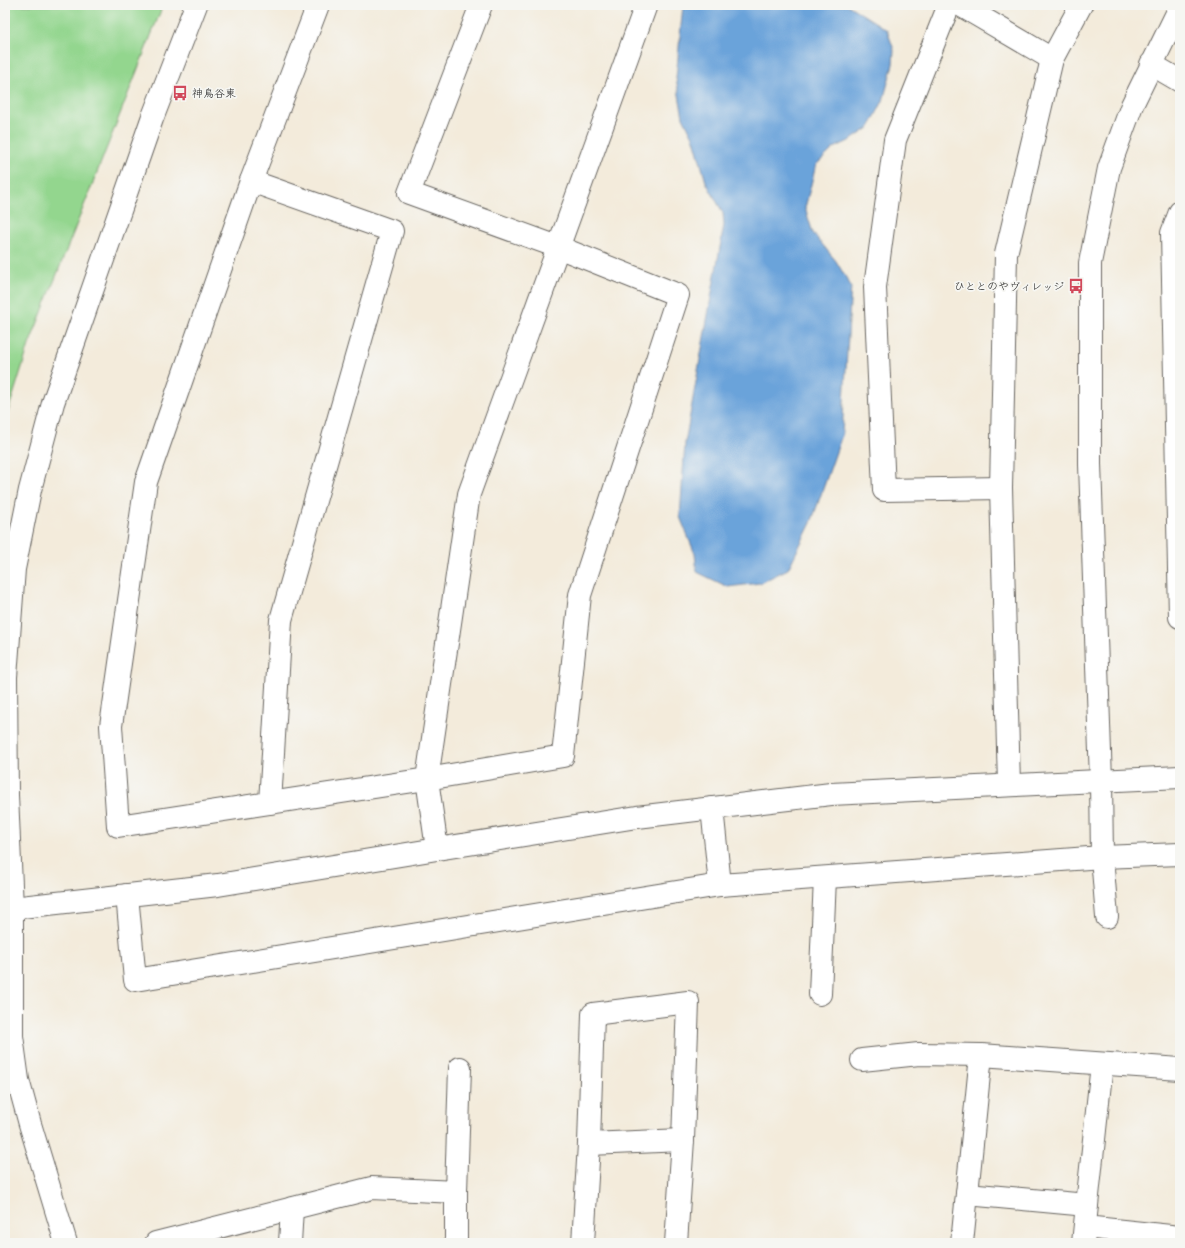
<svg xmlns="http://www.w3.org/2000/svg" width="1185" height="1248" viewBox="0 0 1185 1248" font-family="'Patrick Hand','Klee One',sans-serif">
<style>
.green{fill:#93d68e;stroke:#587955}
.water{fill:#6ba3da;stroke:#44607b}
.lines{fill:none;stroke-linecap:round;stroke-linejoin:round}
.minor-casing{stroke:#67645f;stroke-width:24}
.minor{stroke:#fff;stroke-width:22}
.labels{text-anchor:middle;stroke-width:3.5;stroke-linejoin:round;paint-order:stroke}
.poi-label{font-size:11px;fill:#1c1c1c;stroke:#f6f6f2;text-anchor:start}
</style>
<rect width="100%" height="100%" fill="#f6f6f2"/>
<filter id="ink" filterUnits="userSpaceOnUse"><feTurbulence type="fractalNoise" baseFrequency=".025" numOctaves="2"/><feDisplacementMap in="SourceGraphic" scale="8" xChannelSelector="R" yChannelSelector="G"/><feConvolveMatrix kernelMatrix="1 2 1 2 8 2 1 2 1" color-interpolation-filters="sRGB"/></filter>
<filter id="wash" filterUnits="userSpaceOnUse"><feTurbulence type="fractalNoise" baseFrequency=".012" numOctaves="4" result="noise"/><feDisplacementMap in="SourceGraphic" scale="16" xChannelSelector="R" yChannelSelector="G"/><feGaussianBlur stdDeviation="0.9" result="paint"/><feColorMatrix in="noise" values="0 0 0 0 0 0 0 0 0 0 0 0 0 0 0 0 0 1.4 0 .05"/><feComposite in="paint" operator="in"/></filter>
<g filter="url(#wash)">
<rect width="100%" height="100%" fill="#f3ebdb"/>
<polygon class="green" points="5,5 163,5 29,345 5,421"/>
<polygon class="water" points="683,5 848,5 887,30 894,50 893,64 883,101 869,128 851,140 834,148 816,165 805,208 813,233 836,261 851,286 842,435 811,523 788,569 760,583 728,587 697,572 695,554 680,517 685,443 724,225 723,213 706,182 694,139 683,117 676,78"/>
</g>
<g filter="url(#ink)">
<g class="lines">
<defs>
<g id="minor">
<polyline points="318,5 251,181 146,482 111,726 118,826 427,779 563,756 580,595 678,295 558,247 409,193 481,5"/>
<polyline points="949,5 895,140 875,287 884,490 1001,488"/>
<polyline points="960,5 1052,59"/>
<polyline points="1151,64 1180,81"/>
<polyline points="251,181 392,231 281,620 270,803"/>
<polyline points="1180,212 1172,233 1180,617"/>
<polyline points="1009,785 1001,488 1006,254 1052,59 1081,5"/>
<polyline points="712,808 720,885"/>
<polyline points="437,849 427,779 469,494 646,5"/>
<polyline points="127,895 135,980 720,885 1102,857 1180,854"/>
<polyline points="12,908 218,885 437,849 637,817 831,794 1180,777"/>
<polyline points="1107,917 1102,857 1101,781 1090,464 1090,263 1109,168 1132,105 1180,7"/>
<polyline points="820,994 825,878"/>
<polyline points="862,1060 919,1054 981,1055 1180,1069"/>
<polyline points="589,1144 683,1140"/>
<polyline points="967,1194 1087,1205"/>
<polyline points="1085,1227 1180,1237"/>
<polyline points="66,1243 30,1124 18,1080 12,1036 12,908 7,795 6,677 14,569 30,490 53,403 152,119 196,5"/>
<polyline points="156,1243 372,1188 456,1192 460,1068"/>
<polyline points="290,1243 292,1208"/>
<polyline points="456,1243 456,1192"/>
<polyline points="583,1243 589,1144 593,1014 688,1002 683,1140 676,1243"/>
<polyline points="962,1243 981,1055"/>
<polyline points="1083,1243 1102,1064"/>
</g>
</defs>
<use href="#minor" class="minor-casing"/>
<use href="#minor" class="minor"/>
</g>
</g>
<defs>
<symbol id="bus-bare" viewBox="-9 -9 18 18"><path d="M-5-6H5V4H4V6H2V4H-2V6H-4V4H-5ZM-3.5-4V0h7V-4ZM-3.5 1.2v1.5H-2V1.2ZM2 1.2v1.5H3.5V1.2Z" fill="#d1495b" stroke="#f6f6f2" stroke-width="2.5" paint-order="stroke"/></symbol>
</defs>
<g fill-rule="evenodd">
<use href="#bus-bare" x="169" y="82" width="22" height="22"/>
<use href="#bus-bare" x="1065" y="275" width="22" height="22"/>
</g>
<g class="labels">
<g class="poi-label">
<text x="192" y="97">神鳥谷東</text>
<text x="1064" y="290" text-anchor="end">ひととのやヴィレッジ</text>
</g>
</g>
<rect width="1185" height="1248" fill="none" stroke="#f6f6f2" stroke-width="20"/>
</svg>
